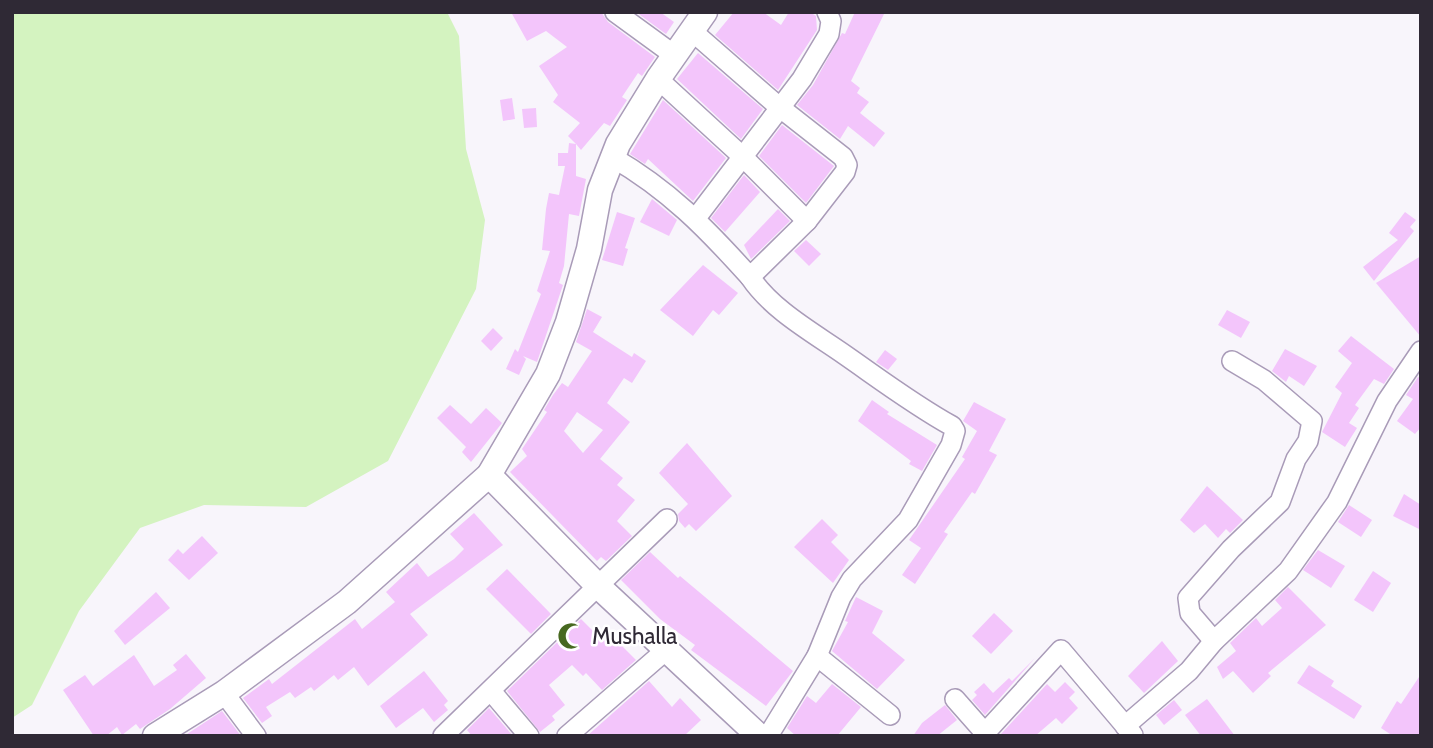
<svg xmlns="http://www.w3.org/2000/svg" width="1433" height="748" viewBox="0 0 1433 748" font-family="Cabin,sans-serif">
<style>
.green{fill:#d4f3c0}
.building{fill:#f3c5fb;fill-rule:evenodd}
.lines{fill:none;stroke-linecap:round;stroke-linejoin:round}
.minor-casing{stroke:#a99bb8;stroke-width:22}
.tertiary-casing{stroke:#a99bb8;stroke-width:27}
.minor{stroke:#fff;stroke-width:19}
.tertiary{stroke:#fff;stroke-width:24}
.labels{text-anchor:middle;stroke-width:5;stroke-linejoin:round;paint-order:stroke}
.poi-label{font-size:23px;fill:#2f2935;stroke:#fff;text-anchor:start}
</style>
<rect width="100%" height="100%" fill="#f8f5fb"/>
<polygon class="green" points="12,12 447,12 459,36 466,149 485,220 476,289 388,461 306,507 204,505 140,528 79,611 32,705 12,718"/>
<g class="building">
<polygon points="511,12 601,12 608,22 655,57 642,76 638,73 622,97 627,100 610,126 604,123 581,150 576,144 576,176 586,179 579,216 569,214 564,266 559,283 563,285 537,362 523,356 526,359 519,375 506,369 515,349 518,352 541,294 537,291 550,251 542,250 546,209 549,193 559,195 565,166 558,166 558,153 568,153 569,143 576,144 568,136 580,123 553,102 558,95 539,66 567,47 546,31 527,41"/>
<polygon points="636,12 660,12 674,22 666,34"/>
<polygon points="734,12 763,12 781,25 789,12 810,12 816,16 817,30 778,90 715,35"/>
<polygon points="855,12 885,12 851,81 860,88 857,93 869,102 860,113 885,133 874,147 848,126 840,139 797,105 813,85 842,33 845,34"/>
<polygon points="698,53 763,109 741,139 677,79"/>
<polygon points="512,98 515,119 503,121 500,100"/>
<polygon points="663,100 726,158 693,201 648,159 645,164 630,154"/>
<polygon points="536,108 537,127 524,128 522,109"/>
<polygon points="782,125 834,166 806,203 759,156"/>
<polygon points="744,175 760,192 725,232 711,218"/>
<polygon points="652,199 677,220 669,236 640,222"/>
<polygon points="778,209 790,221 751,259 744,245"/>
<polygon points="617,212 635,218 625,248 628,249 623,266 602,260"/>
<polygon points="1405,212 1416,220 1410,227 1414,231 1374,281 1363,267 1398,240 1389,233"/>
<polygon points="806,240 821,254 809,266 794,251"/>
<polygon points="1421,256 1421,337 1376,283"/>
<polygon points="703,265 738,293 719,315 713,310 693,336 660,310"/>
<path d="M587,309L602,317L593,332L632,357L634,353L646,361L632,383L624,378L607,403L630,422L600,459L623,478L617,485L635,500L617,521L632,536L606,561L601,557L597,561L510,472L527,456L522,449L547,412L544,410L553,395L562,383L568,387L592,351L576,342ZM577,412L603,430L583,453L564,431Z"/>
<polygon points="1227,310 1250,322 1241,338 1218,325"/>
<polygon points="493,328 503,338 491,351 481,341"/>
<polygon points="1351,336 1394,369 1384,384 1374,379 1355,405 1359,408 1349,423 1357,428 1345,447 1322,432 1342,393 1335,387 1352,363 1338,351"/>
<polygon points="1285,349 1317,366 1304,386 1289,376 1286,382 1272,371"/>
<polygon points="885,350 897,359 888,370 876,362"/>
<polygon points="1418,377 1421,378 1421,427 1415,434 1397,421 1413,399 1406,395"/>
<polygon points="872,400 889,412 887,414 937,445 922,471 909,464 911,461 858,421"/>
<polygon points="974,402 1006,419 989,451 997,455 975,494 972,492 944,532 948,534 915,584 902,575 921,548 909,540 965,459 962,457 977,431 963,421"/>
<polygon points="450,405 471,424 486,408 502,423 471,462 462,452 466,447 437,418"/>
<polygon points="687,443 732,496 696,531 689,524 685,528 679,521 678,514 688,504 659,473"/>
<polygon points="1207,486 1243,520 1230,533 1226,529 1218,538 1205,524 1194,533 1180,520"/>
<polygon points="1404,494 1421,505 1421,530 1393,516"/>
<polygon points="1349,505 1372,520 1361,537 1338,522"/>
<polygon points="474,513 503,545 410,614 428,635 368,686 354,667 338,680 334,675 314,691 311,687 295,698 290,692 266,707 272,716 262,723 243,698 269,679 272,684 355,619 362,629 395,602 386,592 417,563 428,577 454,559 464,549 450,534"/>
<polygon points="822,519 838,535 831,542 849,560 833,583 794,547"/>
<polygon points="202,536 218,553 189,580 168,560 178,549 183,554"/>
<polygon points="1318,550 1345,566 1331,588 1303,570"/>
<polygon points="650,552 678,578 680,576 793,671 766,706 691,650 695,645 660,619 621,580"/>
<polygon points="507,569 551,614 531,634 486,589"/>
<polygon points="1373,571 1391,583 1373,612 1354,600"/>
<polygon points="1288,587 1326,625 1268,673 1271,676 1253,693 1233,671 1223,679 1217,667 1236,651 1230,643 1256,618 1262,626 1282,608 1275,600"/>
<polygon points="156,592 170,608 125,645 114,631"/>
<polygon points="856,597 883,611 872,633 905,660 877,689 832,651 848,622 845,621"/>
<polygon points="994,613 1013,631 991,654 972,636"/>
<polygon points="581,619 598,636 605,629 636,660 602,690 586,673 583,676 572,665 549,685 565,705 552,716 555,720 540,732 507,691"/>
<polygon points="1162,641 1178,661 1144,693 1128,676"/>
<polygon points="186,654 206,678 170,709 140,729 136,724 122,735 117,727 106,736 94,736 63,690 85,675 93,686 134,655 154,686 177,670 173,665"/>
<polygon points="1035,658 985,715 972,700 977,695 974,692 984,683 993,693 1009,678 1012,681"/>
<polygon points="1309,665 1334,681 1331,686 1362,706 1354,719 1297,683"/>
<polygon points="424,671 448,701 444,705 448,710 434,722 423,708 396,728 380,706"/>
<polygon points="1421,674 1421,736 1393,736 1381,728 1397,701 1401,704"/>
<polygon points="649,681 672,707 680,698 701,720 684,736 587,736"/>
<polygon points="1065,682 1075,692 1069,698 1078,708 1062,724 1056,718 1035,736 1001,734 1047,684 1055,692"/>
<polygon points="832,684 861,707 837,736 796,736 787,728 807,696 816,703"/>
<polygon points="1207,699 1235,736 1201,736 1185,715"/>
<polygon points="1174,700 1182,710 1164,725 1156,715"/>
<polygon points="945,705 957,720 937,736 913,736 922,723"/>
<polygon points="489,708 513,736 472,736 467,730"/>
<polygon points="222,711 241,736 184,736"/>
</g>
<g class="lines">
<defs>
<g id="minor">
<polyline points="615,12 674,55"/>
<polyline points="658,79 743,157 807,221"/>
<path d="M612,157C669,190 706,228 750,277L807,221L845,172L847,165L843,157L778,106L692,31"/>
<polyline points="696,218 802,79 829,34 831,21 827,12"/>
<path d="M750,277C772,310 812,332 845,355C881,380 914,405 952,426L955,431L951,445L908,520L852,579L841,597L817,656L768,736"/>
<polyline points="1214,641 1190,613 1188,598 1231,549 1280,502 1296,459 1308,441 1312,421 1264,380 1232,361"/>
<polyline points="817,656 890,715"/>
<polyline points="491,691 529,736"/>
<polyline points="224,693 256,736"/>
<polyline points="955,699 985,733"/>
<polyline points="1125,726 1189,671 1214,641 1288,571 1337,502 1387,401 1421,351"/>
<polyline points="443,736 667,519"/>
<polyline points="567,736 665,651"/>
<polyline points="987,736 985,733 1061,650 1133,735"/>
</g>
<g id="tertiary">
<polyline points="489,475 598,586 759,736"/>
<polyline points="155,736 224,693 347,602 489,475 548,374 568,322 589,249 600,190 618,144 658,79 705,12"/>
</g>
</defs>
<use href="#minor" class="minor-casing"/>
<use href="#tertiary" class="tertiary-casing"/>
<use href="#minor" class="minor"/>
<use href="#tertiary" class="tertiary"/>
</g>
<defs>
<symbol id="mosque-bare" viewBox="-9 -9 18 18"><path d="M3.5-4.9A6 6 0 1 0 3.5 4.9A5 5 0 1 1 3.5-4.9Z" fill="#476920" stroke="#fff" stroke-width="2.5" paint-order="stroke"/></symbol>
</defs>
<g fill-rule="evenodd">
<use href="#mosque-bare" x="552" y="617" width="38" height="38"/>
</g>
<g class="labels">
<g class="poi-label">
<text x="592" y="644">Mushalla</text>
</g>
</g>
<rect width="1433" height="748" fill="none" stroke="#2f2935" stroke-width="28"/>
</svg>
